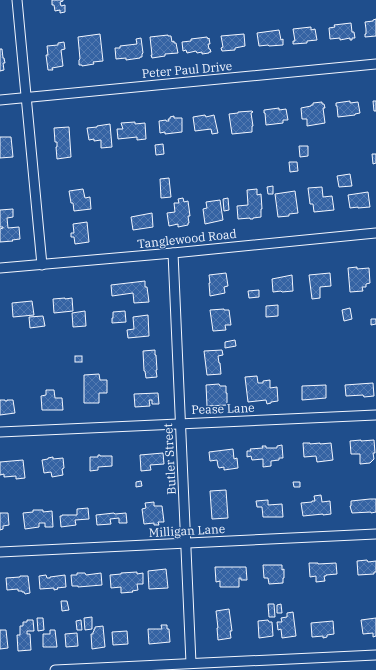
<svg xmlns="http://www.w3.org/2000/svg" width="376" height="670" viewBox="0 0 376 670" font-family="'IBM Plex Serif',serif">
<style>
.building{fill:url(#building-cross-hatch);stroke:#f2f6ff}
.lines{fill:none;stroke-linecap:round;stroke-linejoin:round}
.minor-casing{stroke:#f2f6ff;stroke-width:11}
.minor{stroke:#1f4e8c;stroke-width:9}
.labels{text-anchor:middle;stroke-width:3;stroke-linejoin:round;paint-order:stroke}
.street-label{font-size:12px;fill:#f2f6ff;stroke:#1f4e8c}
</style>
<defs>
<pattern id="building-cross-hatch" width="8" height="8" patternUnits="userSpaceOnUse"><rect width="8" height="8" fill="#3563a3"/><path d="M0 0l8 8M0 8l8-8" fill="none" stroke="#537ab1"/></pattern>
</defs>
<rect width="100%" height="100%" fill="#1f4e8c"/>
<g class="building">
<polygon points="52,0 63,0 63,1 60,2 61,6 65,5 65,12 60,13 60,10 55,11 54,5 52,5"/>
<polygon points="376,19 376,36 365,37 365,34 366,34 366,29 365,22 373,21 373,20"/>
<polygon points="351,23 352,32 354,32 355,38 352,38 352,40 350,40 350,38 340,40 340,38 330,39 329,28 335,27 334,25"/>
<polygon points="311,27 311,30 315,29 317,40 307,41 307,43 293,44 293,41 295,41 293,29"/>
<polygon points="279,30 281,40 283,39 283,45 269,46 268,45 259,46 257,33"/>
<polygon points="100,34 103,61 93,62 94,64 82,66 82,65 79,65 79,60 80,59 78,37"/>
<polygon points="244,34 245,46 235,48 235,50 222,51 221,48 223,47 221,36"/>
<polygon points="168,35 168,36 171,36 172,42 174,41 174,43 176,43 178,53 165,54 165,56 152,58 151,55 152,55 150,37"/>
<polygon points="207,37 208,39 209,38 210,44 208,44 209,49 210,49 211,52 209,52 209,53 202,54 202,52 197,53 196,51 187,53 186,50 183,51 182,42 191,41 191,39"/>
<polygon points="141,38 143,53 142,54 142,57 140,57 140,58 126,60 126,58 116,59 115,48 120,48 120,46 137,44 136,39"/>
<polygon points="64,42 65,49 61,50 63,66 52,68 53,70 48,70 46,55 48,55 47,46 58,45 58,43"/>
<polygon points="0,49 2,49 3,58 4,58 5,63 3,63 4,70 0,71"/>
<polygon points="350,101 350,103 358,102 360,113 355,114 355,115 338,117 337,106 336,106 336,103"/>
<polygon points="373,101 376,101 376,111 374,111"/>
<polygon points="322,102 322,104 324,104 325,108 323,108 325,123 307,126 307,119 302,119 301,108 311,106 311,105 313,105 313,103"/>
<polygon points="279,108 279,110 286,109 288,120 283,120 283,123 266,125 265,113 264,113 264,110"/>
<polygon points="252,111 253,112 251,113 253,126 252,126 252,132 232,134 229,114 238,113 238,112"/>
<polygon points="205,115 206,117 214,115 218,133 212,134 211,129 195,131 193,117"/>
<polygon points="174,116 174,118 182,118 182,132 165,134 165,132 160,133 159,121 166,120 166,121 169,121 168,119 170,119 170,117"/>
<polygon points="135,122 135,124 145,123 146,139 137,140 137,137 118,139 117,129 123,129 121,123"/>
<polygon points="110,124 112,147 101,148 101,140 94,141 94,139 89,140 87,128 97,127 97,126"/>
<polygon points="69,127 71,157 57,159 56,147 57,147 57,142 55,142 54,128"/>
<polygon points="0,137 11,137 13,157 0,158"/>
<polygon points="163,144 164,154 156,155 155,145"/>
<polygon points="299,146 308,146 308,156 300,157"/>
<polygon points="372,154 376,154 376,163 373,164"/>
<polygon points="289,162 297,162 298,171 290,172"/>
<polygon points="350,174 352,186 339,187 337,176"/>
<polygon points="169,178 171,197 161,198 160,179"/>
<polygon points="273,186 273,194 268,194 267,187"/>
<polygon points="322,187 323,197 332,196 334,210 314,212 313,204 310,204 308,188"/>
<polygon points="83,189 85,198 90,197 91,209 74,211 73,203 71,203 69,191"/>
<polygon points="257,189 257,195 261,194 262,209 261,209 261,217 253,218 253,219 250,219 250,218 238,219 237,206 248,205 247,190"/>
<polygon points="295,191 298,213 289,214 289,216 278,217 275,194"/>
<polygon points="368,192 370,207 358,208 358,207 350,208 348,195"/>
<polygon points="183,198 184,202 188,201 190,216 188,216 189,223 188,223 188,225 178,227 178,224 169,226 167,213 175,212 174,203 179,203 178,199"/>
<polygon points="228,198 229,210 224,211 223,199"/>
<polygon points="220,200 223,220 205,224 203,209 207,208 206,202"/>
<polygon points="13,209 13,217 7,218 8,228 19,227 20,239 12,240 13,241 0,242 0,229 3,228 3,227 0,227 0,210"/>
<polygon points="152,213 153,227 133,230 131,217"/>
<polygon points="87,222 89,242 75,244 74,237 71,237 71,233 74,233 73,224"/>
<polygon points="357,267 357,269 369,268 370,283 366,284 366,287 362,287 363,291 350,292 348,268"/>
<polygon points="226,273 228,286 224,287 225,293 210,296 209,283 210,283 209,275"/>
<polygon points="330,273 331,286 320,287 320,298 312,299 309,275"/>
<polygon points="292,275 293,291 282,292 281,291 273,292 272,279"/>
<polygon points="145,281 145,287 147,287 149,302 134,303 133,293 112,296 111,285"/>
<polygon points="259,290 259,297 249,298 248,291"/>
<polygon points="65,298 65,299 72,298 73,311 54,313 53,299"/>
<polygon points="32,301 34,315 13,317 12,303"/>
<polygon points="278,305 278,316 266,317 266,306"/>
<polygon points="350,308 352,319 344,321 342,310"/>
<polygon points="224,309 224,310 229,310 231,325 225,325 226,330 213,331 210,310"/>
<polygon points="85,311 86,326 73,327 72,313"/>
<polygon points="125,311 126,322 112,323 112,318 113,318 113,312"/>
<polygon points="148,315 149,336 128,338 127,330 134,329 133,317"/>
<polygon points="43,316 45,326 30,328 29,317"/>
<polygon points="371,319 376,319 376,324 371,325"/>
<polygon points="235,340 236,346 225,348 225,342"/>
<polygon points="155,350 155,355 156,355 157,370 156,370 157,377 146,378 145,371 144,371 143,351"/>
<polygon points="222,350 223,355 218,356 219,363 220,363 221,374 207,375 204,351"/>
<rect x="75" y="356" width="7" height="6"/>
<polygon points="99,374 100,380 107,380 107,393 99,393 99,403 84,403 84,375"/>
<polygon points="257,376 258,383 263,383 263,381 270,380 270,388 277,387 278,401 271,402 271,403 267,404 266,400 248,402 245,377"/>
<polygon points="373,383 374,396 364,397 363,395 346,396 345,385"/>
<polygon points="219,384 220,386 226,386 226,393 227,393 227,405 207,406 206,385"/>
<polygon points="326,385 326,398 302,400 302,386"/>
<polygon points="46,390 54,390 55,398 62,398 63,410 42,410 41,396 46,395"/>
<polygon points="158,393 159,404 152,404 152,400 149,400 150,406 135,407 134,394"/>
<polygon points="0,400 5,400 5,401 7,401 7,400 13,400 15,413 0,415"/>
<polygon points="361,440 361,441 374,440 375,453 373,453 374,459 370,463 360,464 360,454 351,454 350,441"/>
<polygon points="303,443 310,443 310,444 320,443 320,444 331,443 333,460 317,462 316,456 304,457"/>
<polygon points="282,445 283,458 279,458 279,460 271,461 271,466 263,467 263,459 252,460 251,456 247,457 247,451 251,451 250,449 263,448 262,446 266,446 266,448 277,448 277,446"/>
<polygon points="233,449 234,459 237,458 238,468 224,470 224,467 219,468 218,466 217,460 210,461 209,452"/>
<polygon points="163,453 164,464 150,465 151,470 141,471 140,455"/>
<polygon points="98,455 100,455 100,456 112,456 112,466 98,467 98,470 90,471 90,457 98,457"/>
<polygon points="53,457 53,459 63,458 64,468 62,469 63,475 52,477 51,472 44,473 42,460 48,459 48,458"/>
<polygon points="23,460 25,478 16,479 16,476 4,477 4,474 0,475 0,462"/>
<polygon points="141,481 142,486 136,487 136,482"/>
<polygon points="293,482 300,482 300,487 294,487"/>
<polygon points="226,490 228,518 212,519 210,491"/>
<polygon points="321,495 322,502 330,501 331,514 323,515 323,514 303,516 301,503 312,502 312,501 315,501 314,496"/>
<polygon points="370,499 376,499 376,512 371,513 371,512 352,513 350,506 351,506 351,501"/>
<polygon points="268,500 268,505 282,504 283,517 263,517 262,507 257,507 256,501"/>
<polygon points="154,502 154,506 162,506 164,522 158,522 159,525 154,525 154,523 144,524 142,509 146,508 145,503"/>
<polygon points="88,508 89,519 75,520 76,525 61,527 60,516 62,516 62,515 77,515 77,509"/>
<polygon points="33,510 43,510 43,512 52,511 53,527 45,527 45,523 39,523 39,527 25,529 23,513 33,512"/>
<polygon points="0,513 8,513 9,525 3,526 3,529 0,530"/>
<polygon points="114,513 115,514 126,513 127,523 119,523 119,518 110,519 111,524 97,525 96,515"/>
<polygon points="367,560 368,562 376,561 376,572 374,572 374,574 358,575 357,561"/>
<polygon points="309,563 318,563 318,564 336,563 337,574 326,575 326,576 324,576 325,581 316,582 316,576 310,577"/>
<polygon points="263,565 282,565 282,570 284,569 284,578 283,578 283,583 269,584 268,578 264,578"/>
<polygon points="215,567 246,567 247,580 241,580 241,578 239,578 239,587 220,587 220,581 216,582"/>
<polygon points="166,569 168,588 149,589 148,571"/>
<polygon points="137,572 137,574 143,573 143,584 137,584 138,590 132,591 133,592 121,593 121,587 111,588 110,575 121,574 121,573"/>
<polygon points="77,573 85,573 86,575 101,573 102,585 78,587 78,586 72,586 71,575 77,575"/>
<polygon points="46,575 47,578 50,578 50,577 65,575 66,587 57,588 58,589 54,590 54,588 40,589 39,576"/>
<polygon points="20,576 28,576 30,593 25,594 24,592 22,592 22,591 18,591 18,589 7,590 6,578 20,577"/>
<polygon points="61,601 67,601 69,610 62,611"/>
<polygon points="268,604 274,604 275,617 269,617"/>
<polygon points="281,604 282,613 277,613 277,605"/>
<polygon points="229,609 232,631 230,631 231,638 218,640 217,628 218,628 216,611"/>
<polygon points="293,612 296,636 282,638 281,629 278,630 277,622 282,622 281,618 287,617 287,613"/>
<polygon points="92,617 92,629 85,630 84,618"/>
<polygon points="37,618 43,618 44,630 38,631"/>
<polygon points="376,618 376,636 373,637 373,633 363,634 361,620"/>
<polygon points="27,620 33,620 34,631 27,631 27,634 30,634 31,650 18,651 17,635 20,635 20,626 23,626 23,622 27,622"/>
<polygon points="81,620 82,630 77,630 76,621"/>
<polygon points="268,620 269,622 272,622 273,636 259,638 258,621"/>
<polygon points="333,621 334,634 327,635 327,637 323,638 323,636 312,637 311,623"/>
<polygon points="161,625 167,625 167,629 169,629 170,642 149,644 148,629 162,629"/>
<polygon points="103,626 105,647 92,649 91,634 93,634 93,632 94,631 94,629 95,629 95,627"/>
<polygon points="0,630 6,630 8,648 0,649"/>
<polygon points="50,630 55,630 57,647 43,647 43,634 50,634"/>
<polygon points="127,631 128,644 113,645 112,632"/>
<polygon points="77,633 78,646 66,647 65,634"/>
</g>
<g class="lines">
<defs>
<g id="minor">
<polyline points="17,0 42,265"/>
<polyline points="0,100 376,64"/>
<polyline points="173,253 191,663"/>
<polyline points="0,268 173,253 376,233"/>
<polyline points="0,432 376,415"/>
<polyline points="0,552 376,534"/>
<polyline points="55,670 376,655"/>
</g>
</defs>
<use href="#minor" class="minor-casing"/>
<use href="#minor" class="minor"/>
</g>
<g class="labels">
<g class="street-label">
<text transform="translate(187 70) rotate(-5)" y="4">Peter Paul Drive</text>
<text transform="translate(187 239) rotate(-6)" y="4">Tanglewood Road</text>
<text transform="translate(223 409) rotate(-2)" y="4">Pease Lane</text>
<text transform="translate(170 459) rotate(-93)" y="4">Butler Street</text>
<text transform="translate(187 531) rotate(-3)" y="4">Milligan Lane</text>
</g>
</g>
</svg>
